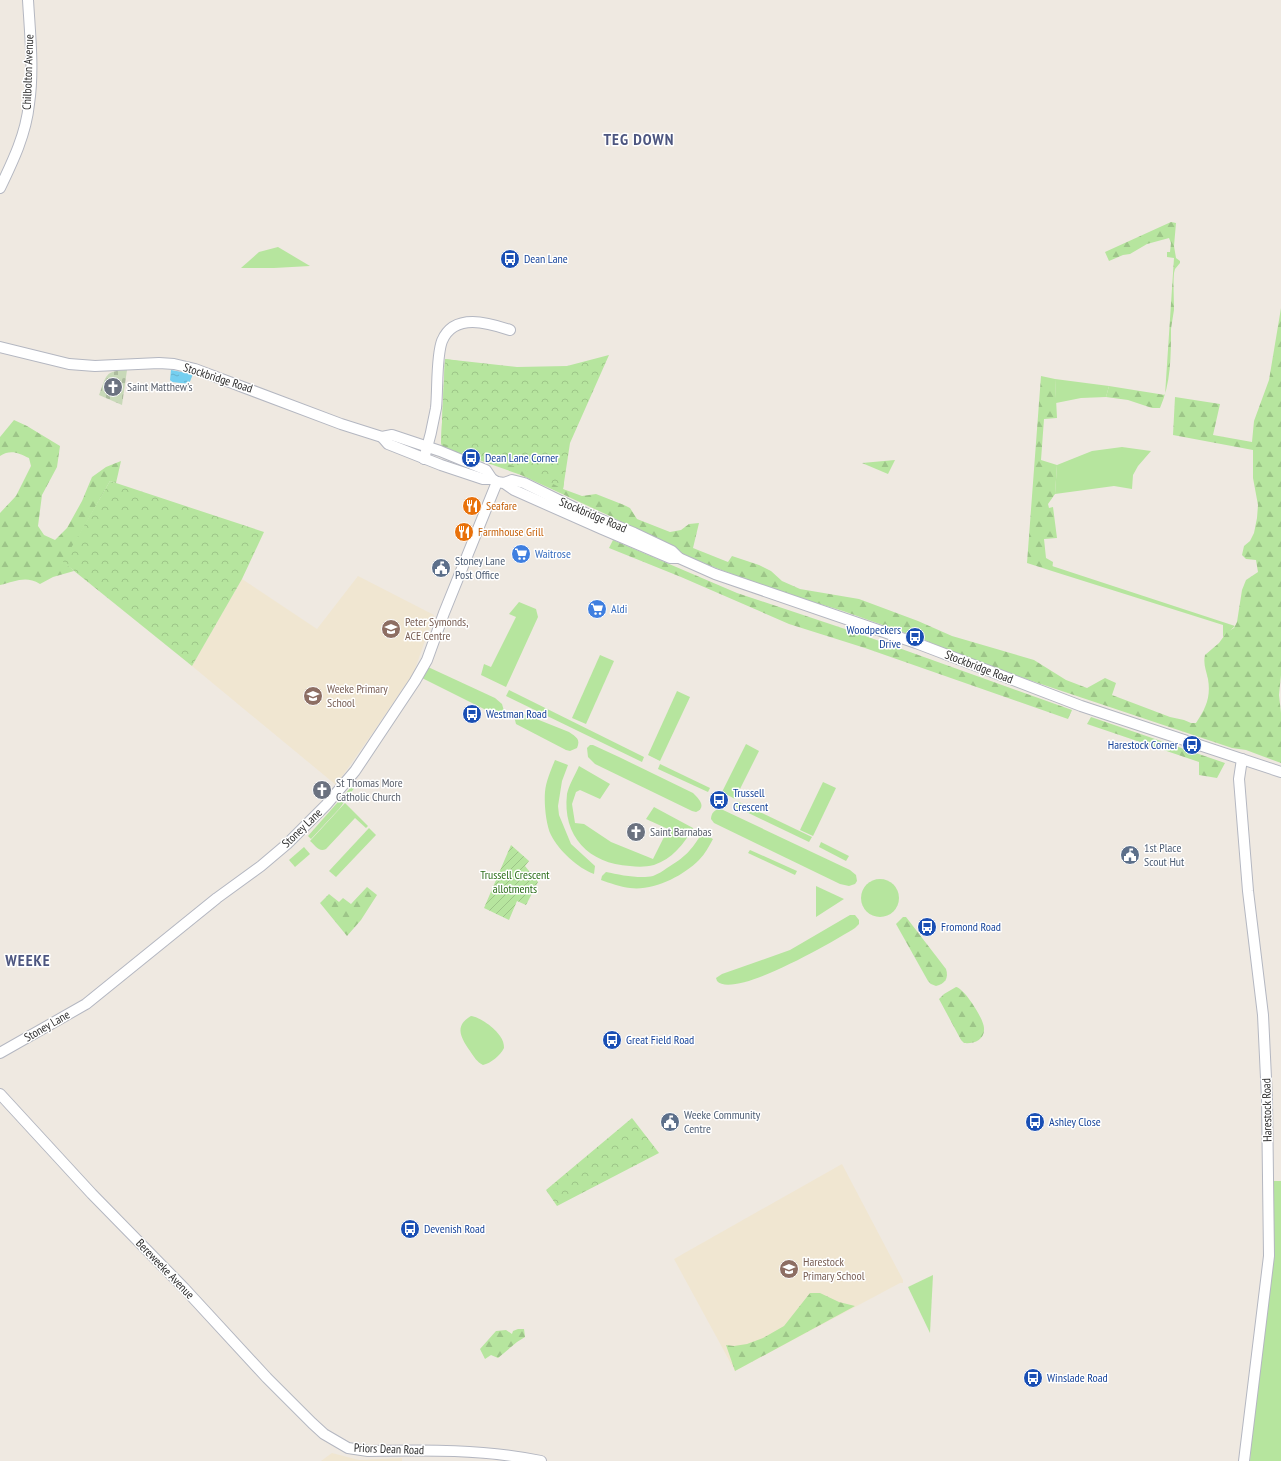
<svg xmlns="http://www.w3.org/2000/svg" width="1281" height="1461" viewBox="0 0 1281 1461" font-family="'PT Sans Narrow',sans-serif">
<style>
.education{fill:#f0e6d1}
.grass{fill:#b6e59e}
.forest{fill:url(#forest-firs)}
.cemetery{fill:url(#cemetery-stones)}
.park{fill:url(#park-crowns)}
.garden{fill:url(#garden-furrows)}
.water{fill:url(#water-ripples)}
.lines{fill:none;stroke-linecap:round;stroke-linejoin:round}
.secondary-casing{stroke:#b4b7c1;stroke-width:12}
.secondary{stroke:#fff;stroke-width:10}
.labels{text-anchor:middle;stroke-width:3;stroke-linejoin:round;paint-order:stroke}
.street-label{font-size:12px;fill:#2e2e2e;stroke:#fff}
.transit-label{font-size:12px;fill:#164399;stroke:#fff;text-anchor:start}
.worship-label{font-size:12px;fill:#5b616d;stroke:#fff;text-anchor:start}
.food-label{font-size:12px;fill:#c56008;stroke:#fff;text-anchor:start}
.shop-label{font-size:12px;fill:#366cbe;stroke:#fff;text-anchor:start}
.service-label{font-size:12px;fill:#4e5e75;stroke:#fff;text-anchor:start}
.education-label{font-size:12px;fill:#785e54;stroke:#fff;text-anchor:start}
.park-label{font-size:12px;fill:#2c6e1b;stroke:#fff}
.district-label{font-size:16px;font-weight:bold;letter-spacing:1px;fill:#4d5680;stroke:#fff}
</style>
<defs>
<pattern id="forest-firs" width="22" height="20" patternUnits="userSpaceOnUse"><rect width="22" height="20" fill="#b6e59e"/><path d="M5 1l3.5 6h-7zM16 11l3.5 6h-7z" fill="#9dc588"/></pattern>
<pattern id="cemetery-stones" width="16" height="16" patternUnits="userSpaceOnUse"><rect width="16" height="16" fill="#c8d9b8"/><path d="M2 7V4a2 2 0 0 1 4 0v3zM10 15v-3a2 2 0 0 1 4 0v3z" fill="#acbb9e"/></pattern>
<pattern id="park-crowns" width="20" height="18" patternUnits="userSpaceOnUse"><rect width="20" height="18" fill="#b6e59e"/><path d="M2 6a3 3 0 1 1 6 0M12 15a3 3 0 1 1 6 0" fill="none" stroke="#9dc588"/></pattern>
<pattern id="garden-furrows" width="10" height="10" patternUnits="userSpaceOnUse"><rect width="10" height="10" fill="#b6e59e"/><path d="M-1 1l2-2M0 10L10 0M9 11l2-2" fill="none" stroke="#9dc588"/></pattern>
<pattern id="water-ripples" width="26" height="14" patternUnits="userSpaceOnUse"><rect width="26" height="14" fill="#75cff0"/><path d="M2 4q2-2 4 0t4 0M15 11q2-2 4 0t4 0" fill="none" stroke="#66b2ce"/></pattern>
</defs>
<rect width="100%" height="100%" fill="#efe9e1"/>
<g class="education">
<polygon points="358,576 434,615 414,672 374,731 336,785 192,666 242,579 317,629"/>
<polygon points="842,1164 903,1280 903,1283 900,1283 735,1371 674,1259"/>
<polygon points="332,1453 359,1460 402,1458 402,1461 321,1461"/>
</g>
<g class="grass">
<polygon points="278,247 310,266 274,268 241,268 259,252"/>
<polygon points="1055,379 1109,386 1106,397 1081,398 1056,403"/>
<polygon points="1122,447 1151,451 1138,466 1133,475 1132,489 1114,486 1055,494 1057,465 1092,451"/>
<polygon points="1052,566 1235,626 1223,637 1223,625 1052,571"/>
<polygon points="519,602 536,609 538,617 506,687 481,675 484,664 491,667 516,617 509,614"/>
<polygon points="600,655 614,661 586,724 572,718"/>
<polygon points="428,667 495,698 502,704 504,711 498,716 422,678"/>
<polygon points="509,690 644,757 642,762 506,696"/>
<polygon points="677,691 690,697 660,761 648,755"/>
<path d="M519,712L569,732C576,737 581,739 577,748L570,751L566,750L516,724L514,716L515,713Z"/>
<polygon points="746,744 759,751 735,799 722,792"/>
<path d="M590,745H593L619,757L693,793C699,799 707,807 696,812L692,811L595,764L588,757L587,748Z"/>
<path d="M555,760L568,765L562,781L558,806L559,815L571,844L595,866L594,874C578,868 559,851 551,835C546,825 544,804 545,792C546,781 551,770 555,760Z"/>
<polygon points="660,764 710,788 708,792 658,769"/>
<path d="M579,766L610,784L600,799L580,790L576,792L572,804L575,823L584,824L611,842L653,859L668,829L646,819L654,807L693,828C684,844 672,859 654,865C646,867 638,867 630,866C589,864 562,836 567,794C569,785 575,775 579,766Z"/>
<polygon points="823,782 836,788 813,836 800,830"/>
<polygon points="352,786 355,787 339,809 311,839 308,836"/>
<polygon points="737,801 812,837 809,842 734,806"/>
<path d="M345,803L368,826L366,828L355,818L326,849C319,853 315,845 310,841Z"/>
<path d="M721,809L850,870L856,875L857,881L855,884L849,886L840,884L714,823L711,819C711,813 715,809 721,809Z"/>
<polygon points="369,828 376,835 336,877 329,871"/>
<path d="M702,833L713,839C709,846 705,854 699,860C683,876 654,891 630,888C620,887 610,883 601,880L602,876L606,872C620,875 640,879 653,876C658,874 663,871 667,868C685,857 691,851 702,833Z"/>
<polygon points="821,842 849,856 846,861 819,847"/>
<polygon points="304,847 310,854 295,867 289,860"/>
<polygon points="750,850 797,871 795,875 748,853"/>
<circle cx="880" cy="898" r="19"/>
<polygon points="816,886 844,899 816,917"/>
<path d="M850,915H855L859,920V924L855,928C836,940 734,1000 717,981L716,978L722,974L790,950Z"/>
<path d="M471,1016C480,1017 495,1028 500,1036C503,1040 504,1044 504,1048C500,1056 491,1063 483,1065C477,1062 474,1057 470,1051C462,1039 453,1026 471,1016Z"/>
<polygon points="1268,1181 1281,1181 1281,1461 1250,1461 1258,1351 1269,1256"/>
<polygon points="933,1275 930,1333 908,1287"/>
</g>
<g class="forest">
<path d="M1171,222L1176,223L1174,246L1176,258L1180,261V263L1175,269L1174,273C1173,285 1174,298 1174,310C1173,316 1172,322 1171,329C1171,356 1171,383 1160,408H1152L1128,400L1106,397L1109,386L1165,395L1174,258L1167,257V252H1170L1171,243L1169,238L1147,244L1130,254L1123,255L1109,261L1105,252Z"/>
<path d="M1281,308V675L1279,695L1281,713V763L1246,750L1232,748L1029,680L960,655L922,639L843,611L777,591L724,571L680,554L612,517L521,475L442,447L441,443L445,359L472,363L564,483L563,489L582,496L596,494L624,505L630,508L637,519L670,532L681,530L689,524L699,523L693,548L728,562L732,556L759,565L771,571L782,581L800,589L859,599L918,621L952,636L1034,660L1066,680L1087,688L1105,678L1116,683L1112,695L1170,717L1184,720L1191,723H1196C1206,708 1211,697 1208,679C1206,670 1203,664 1205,655L1219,643L1227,632L1234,628L1237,622L1242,590L1246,580L1258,572L1256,560L1246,559L1242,555L1244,546L1250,541L1254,533L1257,518L1258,505L1253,478V450L1173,435L1175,397L1220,404L1213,435L1252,442L1254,421L1269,380Z"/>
<polygon points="1041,376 1055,379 1057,418 1044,419 1041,460 1057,465 1055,494 1048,504 1049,508 1053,507 1057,538 1044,539 1046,558 1053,562 1052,571 1027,563"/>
<path d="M14,420L27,426L60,446L57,467L42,495L38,526L44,535L55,540L67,528L82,501L92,477L106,467L121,461L116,483L110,481L64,562L74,571L53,577L40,584C25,575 15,582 0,585V513L16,496L31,466L29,458C18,453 11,449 0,456V437Z"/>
<polygon points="895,460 888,474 862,463"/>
<polygon points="613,540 737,593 857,633 1072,710 1068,719 865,648 789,624 681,577 609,548"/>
<polygon points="1091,717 1225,763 1217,778 1199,775 1199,762 1087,724"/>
<polygon points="367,887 377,895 361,920 347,936 320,903 329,894 339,902 343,898 351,904"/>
<path d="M903,917H906L946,969C949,978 945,984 936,986L931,984L928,981L896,924Z"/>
<path d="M956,987C964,988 984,1019 984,1028C985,1040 974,1044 964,1043L961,1040L939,999L944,994Z"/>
<polygon points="810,1293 820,1293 839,1302 855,1306 735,1371 726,1345 734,1346 747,1344 763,1338 784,1326"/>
<polygon points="518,1329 524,1329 525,1337 517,1342 498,1358 491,1355 485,1359 480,1349 496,1331 506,1330 512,1334 513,1331"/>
</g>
<path class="cemetery" d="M127,370L122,405L99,395C107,375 104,371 127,370Z"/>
<g class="park">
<polygon points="609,355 570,443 563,489 523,469 441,443 445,359 517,367 567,366"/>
<polygon points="110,481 264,532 242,579 192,666 63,562"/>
<polygon points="632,1118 659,1153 557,1206 546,1190"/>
</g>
<polygon class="garden" points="511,845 529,861 525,866 538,882 526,905 517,901 509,920 484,908"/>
<polygon class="water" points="171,370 193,374 189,384 172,382 170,380"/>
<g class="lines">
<defs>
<g id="secondary">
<path d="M0,188C13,161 26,134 29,104C34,70 30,34 28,0"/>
<polyline points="0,347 69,364 95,366 159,363 174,364 195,369 341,424 382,437 392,435 440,451 486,470 492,479 497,482 504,483 514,490 602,529 670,558 679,558 715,574 916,643 1081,706 1281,772"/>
<polyline points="382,437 388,444 441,465 483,479 492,479"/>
<path d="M424,459C429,442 433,425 436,408C438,389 436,357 442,341C454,312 489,323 510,330"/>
<polyline points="504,483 512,480 524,483 585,513 634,533 672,551 679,558"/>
<polyline points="1242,759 1239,779 1248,891 1263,1015 1267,1099 1269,1256 1244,1461"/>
<polyline points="0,1053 86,1004 217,898 261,866 287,844 326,805 355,771 415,681 427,660 444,613 497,482"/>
<path d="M0,1094L92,1194L184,1288L267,1378L312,1423L324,1434L348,1448L368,1451C426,1450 484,1449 541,1461"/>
</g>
</defs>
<use href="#secondary" class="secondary-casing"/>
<use href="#secondary" class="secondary"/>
</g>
<defs>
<symbol id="bus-disc" viewBox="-11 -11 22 22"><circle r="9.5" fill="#1a4fb4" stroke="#fff"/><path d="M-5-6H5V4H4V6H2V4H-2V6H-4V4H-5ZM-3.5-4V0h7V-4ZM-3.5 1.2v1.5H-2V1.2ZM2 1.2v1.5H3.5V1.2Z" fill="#fff"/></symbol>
<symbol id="church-disc" viewBox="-11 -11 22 22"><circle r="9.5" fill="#6b7280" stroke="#fff"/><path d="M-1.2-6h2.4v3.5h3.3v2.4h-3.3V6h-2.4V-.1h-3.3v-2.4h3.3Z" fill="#fff"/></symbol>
<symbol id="restaurant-disc" viewBox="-11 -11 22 22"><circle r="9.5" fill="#e8710a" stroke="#fff"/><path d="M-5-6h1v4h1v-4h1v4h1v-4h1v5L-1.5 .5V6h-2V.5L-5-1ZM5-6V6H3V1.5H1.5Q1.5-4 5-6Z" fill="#fff"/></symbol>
<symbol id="supermarket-disc" viewBox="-11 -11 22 22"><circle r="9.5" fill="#3f7fe0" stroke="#fff"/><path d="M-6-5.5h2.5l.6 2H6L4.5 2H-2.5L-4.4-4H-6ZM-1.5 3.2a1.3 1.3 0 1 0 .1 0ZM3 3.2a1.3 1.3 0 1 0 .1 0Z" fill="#fff"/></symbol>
<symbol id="civic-disc" viewBox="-11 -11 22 22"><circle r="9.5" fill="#5c6f8a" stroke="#fff"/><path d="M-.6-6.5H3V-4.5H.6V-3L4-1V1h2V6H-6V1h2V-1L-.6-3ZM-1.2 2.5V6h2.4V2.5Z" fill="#fff"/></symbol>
<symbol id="university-disc" viewBox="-11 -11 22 22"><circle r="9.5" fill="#8d6e63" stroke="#fff"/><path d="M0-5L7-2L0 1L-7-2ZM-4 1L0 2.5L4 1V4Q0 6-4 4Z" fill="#fff"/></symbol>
<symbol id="school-disc" viewBox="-11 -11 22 22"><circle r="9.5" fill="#8d6e63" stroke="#fff"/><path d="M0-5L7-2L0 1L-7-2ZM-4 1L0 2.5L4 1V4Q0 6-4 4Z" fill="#fff"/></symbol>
</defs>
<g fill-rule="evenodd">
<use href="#bus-disc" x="499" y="248" width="22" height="22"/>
<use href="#church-disc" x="102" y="376" width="22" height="22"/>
<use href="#bus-disc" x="460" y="447" width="22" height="22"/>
<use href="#restaurant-disc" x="461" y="495" width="22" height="22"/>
<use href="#restaurant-disc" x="453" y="521" width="22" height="22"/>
<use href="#supermarket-disc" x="510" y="543" width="22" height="22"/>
<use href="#civic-disc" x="430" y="557" width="22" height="22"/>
<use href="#supermarket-disc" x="586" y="598" width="22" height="22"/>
<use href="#university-disc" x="380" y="618" width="22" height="22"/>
<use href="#bus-disc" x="904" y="626" width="22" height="22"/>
<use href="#school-disc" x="302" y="685" width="22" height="22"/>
<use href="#bus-disc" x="461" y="703" width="22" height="22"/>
<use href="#bus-disc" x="1181" y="734" width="22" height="22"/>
<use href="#church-disc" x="311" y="779" width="22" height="22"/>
<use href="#bus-disc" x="708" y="789" width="22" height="22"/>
<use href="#church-disc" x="625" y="821" width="22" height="22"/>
<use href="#civic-disc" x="1119" y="844" width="22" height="22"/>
<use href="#bus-disc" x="916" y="916" width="22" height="22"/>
<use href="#bus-disc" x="601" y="1029" width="22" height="22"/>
<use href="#civic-disc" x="659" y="1111" width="22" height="22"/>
<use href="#bus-disc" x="1024" y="1111" width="22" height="22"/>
<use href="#bus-disc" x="399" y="1218" width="22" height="22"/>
<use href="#school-disc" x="778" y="1258" width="22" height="22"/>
<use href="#bus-disc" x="1022" y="1367" width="22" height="22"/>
</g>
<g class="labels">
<g class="street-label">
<text transform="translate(28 72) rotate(-88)" y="4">Chilbolton Avenue</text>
<text transform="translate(218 378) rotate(18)" y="4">Stockbridge Road</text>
<text transform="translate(593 515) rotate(23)" y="4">Stockbridge Road</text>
<text transform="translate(979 667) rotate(21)" y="4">Stockbridge Road</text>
<text transform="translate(302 828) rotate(-44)" y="4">Stoney Lane</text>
<text transform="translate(47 1026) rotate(-30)" y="4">Stoney Lane</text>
<text transform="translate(1267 1110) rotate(-91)" y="4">Harestock Road</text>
<text transform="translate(165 1269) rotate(46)" y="4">Bereweeke Avenue</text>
<text transform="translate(389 1449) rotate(2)" y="4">Priors Dean Road</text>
</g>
<g class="transit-label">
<text x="524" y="263">Dean Lane</text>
<text x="485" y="462">Dean Lane Corner</text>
<text x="901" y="634" text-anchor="end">Woodpeckers<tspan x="901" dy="14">Drive</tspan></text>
<text x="486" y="718">Westman Road</text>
<text x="1178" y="749" text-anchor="end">Harestock Corner</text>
<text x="733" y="797">Trussell<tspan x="733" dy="14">Crescent</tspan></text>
<text x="941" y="931">Fromond Road</text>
<text x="626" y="1044">Great Field Road</text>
<text x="1049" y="1126">Ashley Close</text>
<text x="424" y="1233">Devenish Road</text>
<text x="1047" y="1382">Winslade Road</text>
</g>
<g class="worship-label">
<text x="127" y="391">Saint Matthew's</text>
<text x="336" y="787">St Thomas More<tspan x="336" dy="14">Catholic Church</tspan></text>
<text x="650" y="836">Saint Barnabas</text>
</g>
<g class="food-label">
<text x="486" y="510">Seafare</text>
<text x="478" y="536">Farmhouse Grill</text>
</g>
<g class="shop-label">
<text x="535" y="558">Waitrose</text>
<text x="611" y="613">Aldi</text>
</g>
<g class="service-label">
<text x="455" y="565">Stoney Lane<tspan x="455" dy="14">Post Office</tspan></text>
<text x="1144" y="852">1st Place<tspan x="1144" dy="14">Scout Hut</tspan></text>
<text x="684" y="1119">Weeke Community<tspan x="684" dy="14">Centre</tspan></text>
</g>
<g class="education-label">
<text x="405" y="626">Peter Symonds,<tspan x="405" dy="14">ACE Centre</tspan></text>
<text x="327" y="693">Weeke Primary<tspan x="327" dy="14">School</tspan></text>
<text x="803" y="1266">Harestock<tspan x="803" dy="14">Primary School</tspan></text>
</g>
<g class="park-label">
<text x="515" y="879">Trussell Crescent<tspan x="515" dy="14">allotments</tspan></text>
</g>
<g class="district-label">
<text x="639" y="145">TEG DOWN</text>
<text x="28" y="966">WEEKE</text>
</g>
</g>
</svg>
